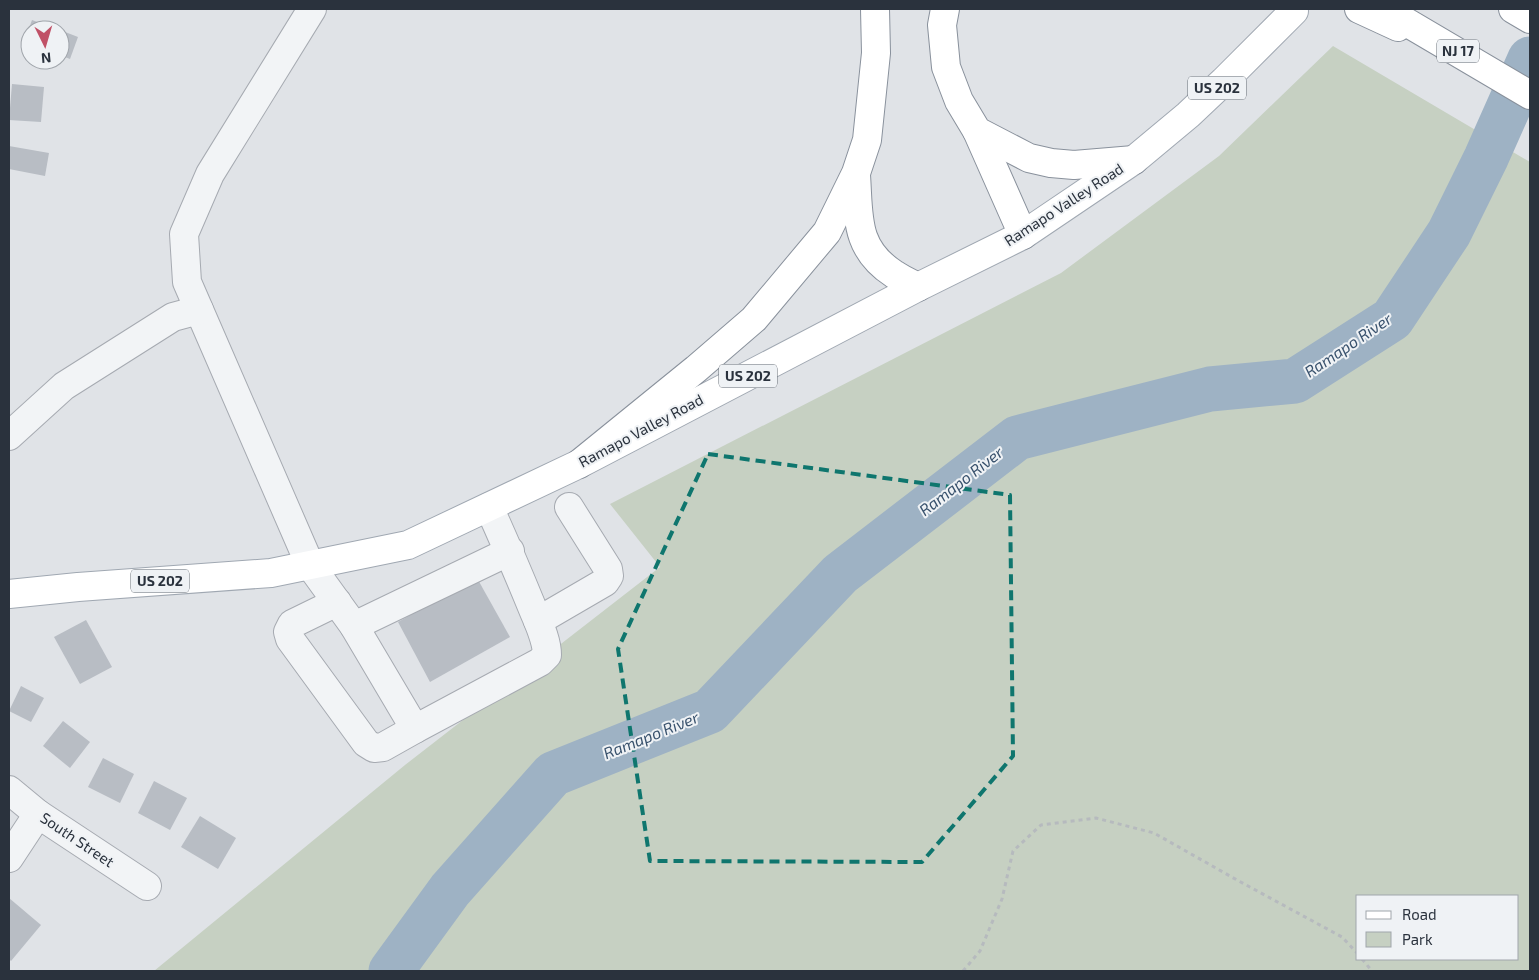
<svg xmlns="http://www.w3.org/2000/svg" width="1539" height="980" viewBox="0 0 1539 980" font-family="'Exo 2',sans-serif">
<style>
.green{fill:#c6d0c2;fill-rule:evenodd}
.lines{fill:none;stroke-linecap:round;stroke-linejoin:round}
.river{stroke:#9eb2c4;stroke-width:45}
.building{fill:#b8bdc4}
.minor-casing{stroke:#a6aab1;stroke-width:30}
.major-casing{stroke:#a0a8b2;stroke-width:30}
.highway-casing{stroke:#89919c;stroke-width:30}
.path{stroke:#b6babe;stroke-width:3;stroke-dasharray:4 4;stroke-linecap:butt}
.minor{stroke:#f2f4f6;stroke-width:28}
.major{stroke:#fff;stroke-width:28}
.highway{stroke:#fff;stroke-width:28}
.marked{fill:none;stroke:#0f766e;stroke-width:4;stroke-dasharray:10 6;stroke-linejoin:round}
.labels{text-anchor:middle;stroke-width:4;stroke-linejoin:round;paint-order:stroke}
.shield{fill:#eff2f5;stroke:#656c74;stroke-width:1}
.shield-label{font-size:14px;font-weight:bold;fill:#2a323d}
.street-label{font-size:15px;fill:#2a323d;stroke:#eff2f5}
.water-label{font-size:16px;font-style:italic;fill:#39526d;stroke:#eff2f5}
</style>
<rect width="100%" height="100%" fill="#e0e3e7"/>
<path class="green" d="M1333,46L1530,162V971H154L405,765L660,567L610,504L1061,273L1219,156ZM1358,896H1518V959H1358Z"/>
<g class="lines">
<polyline class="river" points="391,971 450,890 553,774 710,711 840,574 1017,438 1210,389 1295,381 1392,319 1449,233 1486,158 1530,59"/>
</g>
<g class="building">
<polygon points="32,20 59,30 30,30 30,44 24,42"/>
<polygon points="60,30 78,37 70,59 60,55"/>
<polygon points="12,84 44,87 41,122 9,120"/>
<polygon points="9,146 49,153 45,176 9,169"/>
<polygon points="477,578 510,637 430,682 398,622"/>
<polygon points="86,620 112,667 80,684 54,637"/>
<polygon points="21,686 44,698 31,722 9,711"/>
<polygon points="63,721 90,742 70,768 43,746"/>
<polygon points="103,758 134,774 120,803 88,787"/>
<polygon points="154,781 187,798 170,830 138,813"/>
<polygon points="200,816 236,838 218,869 181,847"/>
<polygon points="9,898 41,925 11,961 9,959"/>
</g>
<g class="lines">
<defs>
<g id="minor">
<path d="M312,9L210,174L184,234L187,282L310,565L354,626L415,729L540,662L547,655C547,639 538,622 532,607C518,573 504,540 489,507"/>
<polyline points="9,436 64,386 173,317 199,310"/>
<polyline points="337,602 292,624 288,632 290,639 366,743 374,748 383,747 415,729"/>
<polyline points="538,621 605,582 609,576 608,569 569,507"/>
<polyline points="354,626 510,551"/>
<polyline points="9,790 38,814 147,886"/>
<polyline points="9,858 38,814"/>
</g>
<polyline id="major" points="9,594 78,587 271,573 408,545 579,464 918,287 1023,235 1134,160 1188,115 1224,81 1294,11"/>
<g id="highway">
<polyline points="945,9 942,25 946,67 959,101 977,131 1029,158 1051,163 1074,165 1134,160"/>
<polyline points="1359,9 1398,27"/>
<polyline points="1384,9 1530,95"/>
<polyline points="1513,9 1530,19"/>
<polyline points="977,131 1023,235"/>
<path d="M856,175C859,216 854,248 894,274C901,279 910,283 918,287"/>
<polyline points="579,464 696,369 754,319 827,232 856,173 867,140 876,53 875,9"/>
</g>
</defs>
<use href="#minor" class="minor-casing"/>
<use href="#major" class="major-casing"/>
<use href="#highway" class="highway-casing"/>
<g class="path">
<polyline points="1362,959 1372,971"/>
<polyline points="963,971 980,951 1002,899 1013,851 1041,825 1096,818 1154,833 1237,880 1342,937 1358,954"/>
</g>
<use href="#minor" class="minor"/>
<use href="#major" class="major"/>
<use href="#highway" class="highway"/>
</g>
<path class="marked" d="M708,454L1010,495L1013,756L922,862L650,861L618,649Z"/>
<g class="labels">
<g class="shield">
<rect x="1437" y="39.5" width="42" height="23" rx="4"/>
<rect x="1188" y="76.5" width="58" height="23" rx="4"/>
<rect x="719" y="364.5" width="58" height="23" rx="4"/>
<rect x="131" y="569.5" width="58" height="23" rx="4"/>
</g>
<g class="shield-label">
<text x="1458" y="56">NJ 17</text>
<text x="1217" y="93">US 202</text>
<text x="748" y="381">US 202</text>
<text x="160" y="586">US 202</text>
</g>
<g class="street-label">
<text transform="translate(1064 205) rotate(-33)" y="5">Ramapo Valley Road</text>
<text transform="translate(641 431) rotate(-28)" y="5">Ramapo Valley Road</text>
<text transform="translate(77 840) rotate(34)" y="5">South Street</text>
</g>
<g class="water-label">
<text transform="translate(1348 345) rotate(-34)" y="6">Ramapo River</text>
<text transform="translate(961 481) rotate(-38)" y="6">Ramapo River</text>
<text transform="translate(651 735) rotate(-22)" y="6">Ramapo River</text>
</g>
</g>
<rect width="1539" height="980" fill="none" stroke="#2a323d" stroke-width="20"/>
<rect x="1356" y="895" width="162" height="65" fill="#eff2f5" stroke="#a0a5ab"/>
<rect x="1366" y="911" width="25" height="8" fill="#ffffff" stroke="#a0a5ab"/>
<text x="1402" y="920" font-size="15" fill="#2a323d">Road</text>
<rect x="1366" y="932" width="25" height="15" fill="#c6d0c2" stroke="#a0a5ab"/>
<text x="1402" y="945" font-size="15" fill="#2a323d">Park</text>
<g transform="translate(45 45) rotate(175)"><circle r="24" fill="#eff2f5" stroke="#a0a5ab"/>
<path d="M0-4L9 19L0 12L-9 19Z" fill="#c05167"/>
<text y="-8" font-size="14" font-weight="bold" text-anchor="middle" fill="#2a323d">N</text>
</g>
</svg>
